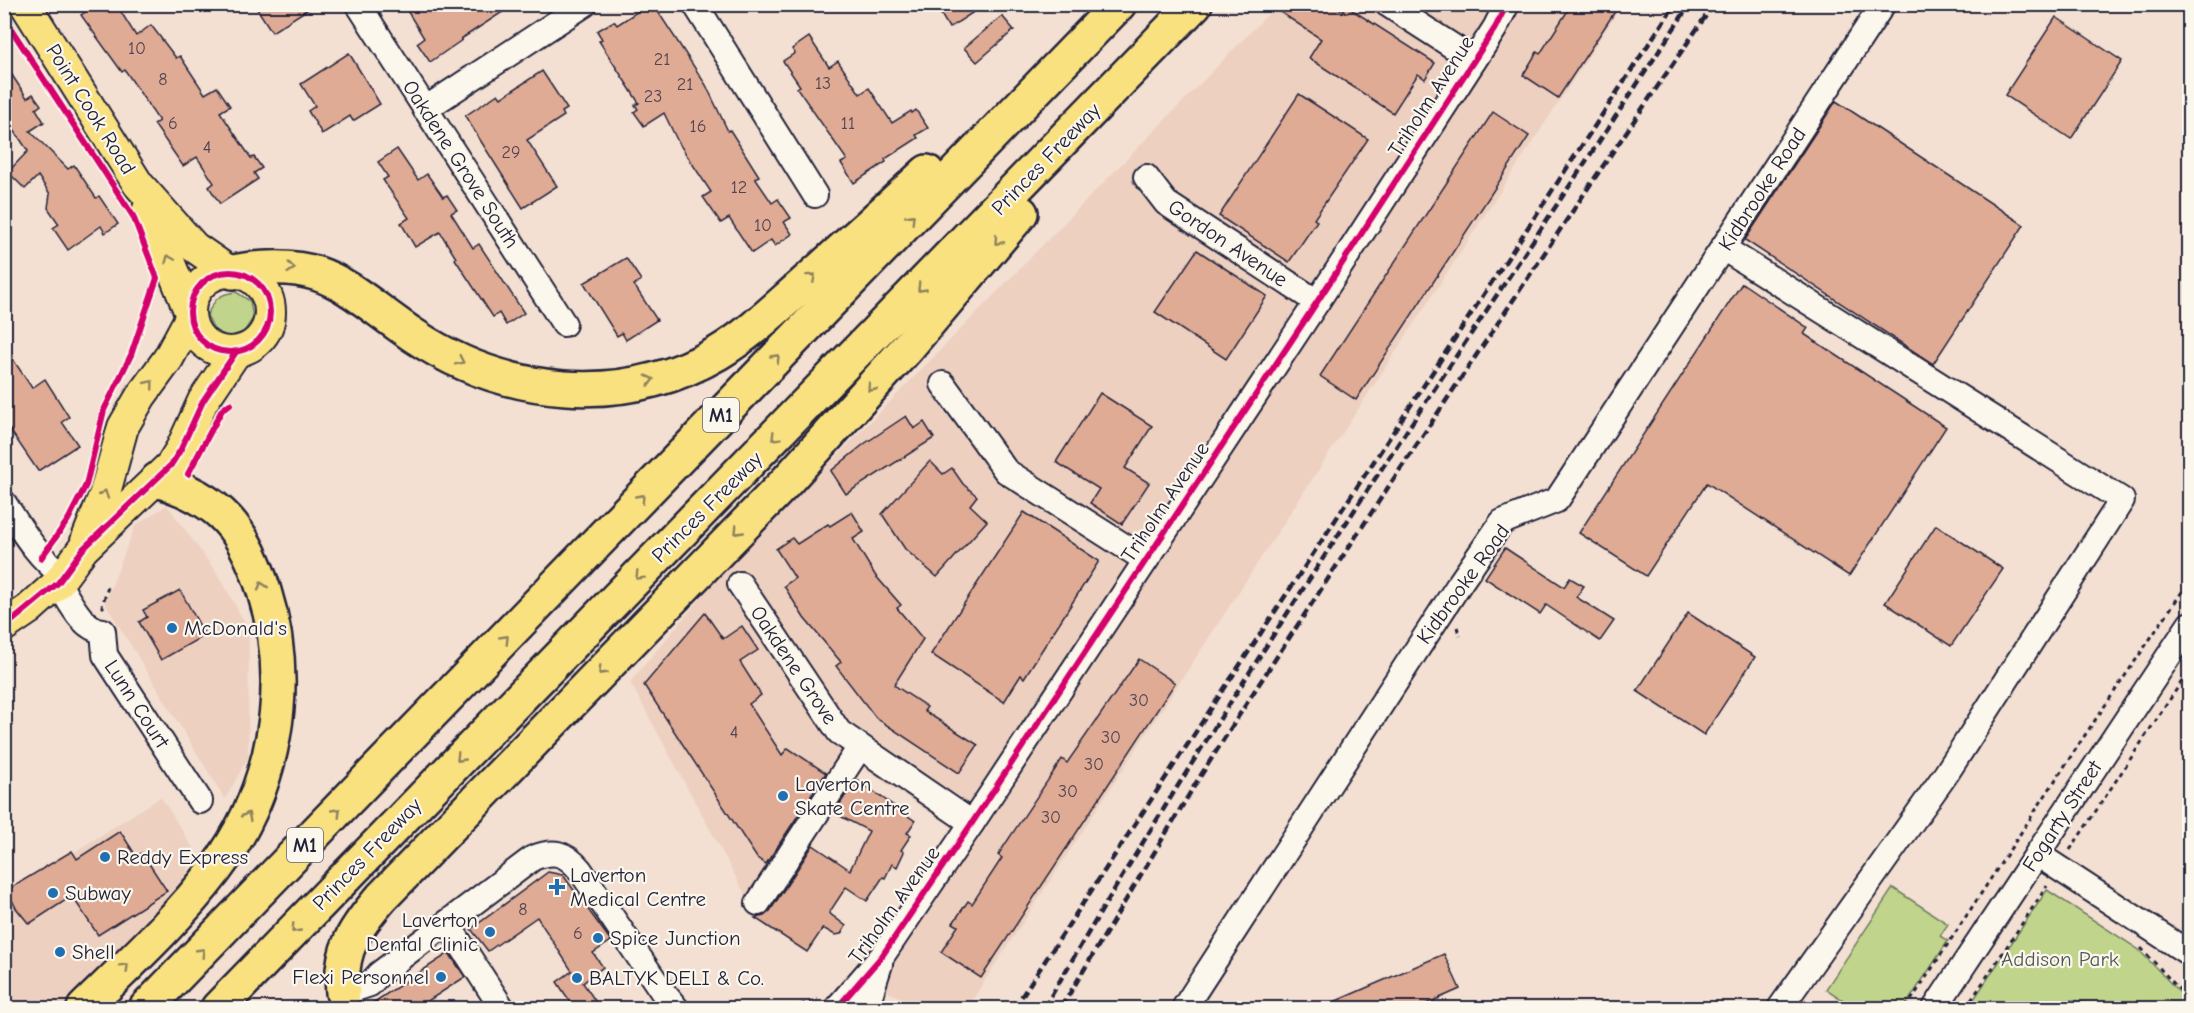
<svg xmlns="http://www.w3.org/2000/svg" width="2194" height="1013" viewBox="0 0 2194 1013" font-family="'Comic Neue',sans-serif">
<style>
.built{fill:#edd0c0}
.green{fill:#c0d58b;stroke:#717c63;stroke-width:1.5}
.water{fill:#7dced3;stroke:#598996;stroke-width:1.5}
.building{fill:#e0ab95;stroke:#22223b;stroke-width:1.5}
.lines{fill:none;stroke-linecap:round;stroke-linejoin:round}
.minor-casing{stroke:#22223b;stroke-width:28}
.major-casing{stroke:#22223b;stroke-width:34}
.highway-casing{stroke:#22223b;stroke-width:38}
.path{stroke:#22223b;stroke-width:3;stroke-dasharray:4.5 4.5;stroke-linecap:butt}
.minor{stroke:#fbf7ec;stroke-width:24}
.major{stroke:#fae180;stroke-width:30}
.highway{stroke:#fae180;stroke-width:33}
.rail{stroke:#22223b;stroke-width:4.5;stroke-dasharray:9 4.5;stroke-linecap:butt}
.cycleway-casing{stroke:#fbf7ec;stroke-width:10}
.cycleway{stroke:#d6006c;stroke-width:6}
.oneway{stroke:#8e825e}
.poi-dot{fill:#1f6fb2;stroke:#fbf7ec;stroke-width:2}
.labels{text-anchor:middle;stroke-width:4.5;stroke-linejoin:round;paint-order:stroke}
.number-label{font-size:18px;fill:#524452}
.shield{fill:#fbf7ec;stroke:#636270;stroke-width:1.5}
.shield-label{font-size:20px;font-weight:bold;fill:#22223b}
.street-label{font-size:21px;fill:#22223b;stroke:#fbf7ec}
.poi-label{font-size:21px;fill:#22223b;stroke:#fbf7ec;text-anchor:start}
.park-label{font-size:21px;fill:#515853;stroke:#fbf7ec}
</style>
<rect width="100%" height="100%" fill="#f3e0d2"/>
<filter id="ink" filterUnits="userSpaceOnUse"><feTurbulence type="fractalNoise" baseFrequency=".0167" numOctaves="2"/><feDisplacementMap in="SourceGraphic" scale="12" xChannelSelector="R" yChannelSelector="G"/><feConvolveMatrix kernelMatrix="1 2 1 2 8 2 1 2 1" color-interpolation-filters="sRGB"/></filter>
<g filter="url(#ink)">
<g class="built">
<polygon points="1277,5 1622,5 967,1008 924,1008 855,977 955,829 863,768 813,843 808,840 757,916 630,682 714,582"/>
<polygon points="167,505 219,576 249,630 248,758 225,799 105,603 135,526"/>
<polygon points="161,797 195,851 182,884 61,1008 5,1008 5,896"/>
</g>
<g class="green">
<path d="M236,292L250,301L253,318L244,332L228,337L214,330L207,315C215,299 218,294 236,292Z"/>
<polygon points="1893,888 1948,924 1940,936 1948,941 1904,1008 1855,1008 1826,989"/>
<polygon points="2047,890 2138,949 2180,993 2190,999 2189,1008 1968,1008"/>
</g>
<polygon class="water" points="2071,1000 2095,1004 2097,1008 2048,1008"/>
<g class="building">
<polygon points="97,4 116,4 136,36 151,25 176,58 180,56 205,94 217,87 230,106 220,112 251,158 254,157 262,168 254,173 258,179 220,204 209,187 214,183 197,157 183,166 154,124 159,121 125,70 122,72 81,15"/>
<polygon points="254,4 316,4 272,32"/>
<polygon points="403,4 515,4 461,39 462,40 430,62 417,43 424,38"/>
<polygon points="649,4 653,4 706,85 728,131 730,130 759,176 755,178 772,203 778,199 791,218 784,222 792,234 775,246 771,240 752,253 729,218 721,223 703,197 711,192 678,142 664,113 644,126 634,112 638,109 635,105 639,103 599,41 602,39 597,31 614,21 617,25"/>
<polygon points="935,4 986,4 949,28"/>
<polygon points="1268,4 1334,4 1343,11 1346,6 1435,63 1425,79 1418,74 1393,113 1309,58 1321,39"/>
<polygon points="1572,4 1620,4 1558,98 1523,75 1537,52 1540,54"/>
<polygon points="1002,16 1014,30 977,62 964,48"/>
<polygon points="2056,17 2122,61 2071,139 2005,95"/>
<polygon points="809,37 829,67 838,61 860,94 869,88 892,123 911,111 912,113 916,110 928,128 916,135 918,138 885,159 886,162 854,183 841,163 847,160 797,88 800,86 783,61 795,53 792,49"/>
<polygon points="349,53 380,104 353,121 350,116 322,134 308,111 315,106 301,84"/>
<polygon points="4,63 27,98 33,94 41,105 36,109 44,122 30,131 68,169 74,165 96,198 99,196 118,224 105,233 101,226 68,250 53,228 59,224 48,208 50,194 38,176 25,189 8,172 28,151 4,115"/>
<polygon points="542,71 567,109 562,112 564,116 527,140 557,186 523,208 465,116 498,94 501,98"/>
<polygon points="1299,94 1368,139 1314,219 1317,221 1289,262 1219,216"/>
<polygon points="1836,101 2024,225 1933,364 1745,240"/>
<polygon points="1493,112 1529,136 1356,400 1320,376"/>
<polygon points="397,149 418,180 427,174 443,197 447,195 457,210 451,213 473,248 479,244 524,313 506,325 499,313 493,317 455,259 456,258 440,232 415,247 401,223 409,218 383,180 388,177 378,162"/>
<polygon points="1197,250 1267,296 1226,359 1155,312"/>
<polygon points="626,258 641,280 634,285 657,320 626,340 622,333 617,336 584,283"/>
<polygon points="1742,283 1808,328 1804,334 1946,427 1849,576 1707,483 1646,576 1579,533"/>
<polygon points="4,346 32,388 45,379 69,417 62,422 78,445 38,471 4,421"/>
<polygon points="1100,393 1152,426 1125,468 1149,483 1122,524 1090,503 1099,489 1056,462"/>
<polygon points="906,416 914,429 924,422 934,438 846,494 831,471 864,444"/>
<polygon points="930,461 943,474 952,468 963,484 977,496 970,505 987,521 937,577 905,549 882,514"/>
<polygon points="852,512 864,532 853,539 875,575 901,605 897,608 923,639 894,685 927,707 924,711 978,745 959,773 876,718 836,666 841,662 804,618 784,586 795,578 776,549 792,538 797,544 828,524 830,526"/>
<polygon points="1024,512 1099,561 1024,678 1021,675 1004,702 931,654"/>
<polygon points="1936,525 2003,569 1951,646 1885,603"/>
<polygon points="1505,548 1564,587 1570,578 1584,586 1576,597 1614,621 1600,641 1546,605 1540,614 1485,578"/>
<polygon points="180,590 205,635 161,660 139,622 147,617 143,610"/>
<polygon points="705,613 723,639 742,626 758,650 740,662 761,695 749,704 782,755 788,748 826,773 766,864 757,858 644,685"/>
<polygon points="1688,613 1755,657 1704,735 1637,691"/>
<polygon points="1139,659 1175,683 981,978 941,952 958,926 953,923 968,901 972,904 1002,858 998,855 1062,759 1067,763"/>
<polygon points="856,779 915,821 907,833 911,835 901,850 904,852 897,867 892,864 885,878 883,877 867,901 846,887 829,913 846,926 841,934 835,935 823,928 807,952 755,918 764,916 770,911 813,845 850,870 869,831 834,813"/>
<polygon points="120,831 136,856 142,853 167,891 98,935 72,896 29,924 16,908 7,890 72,851 77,859"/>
<polygon points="548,872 563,875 611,941 593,953 603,967 583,983 600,1008 575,1008 565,994 557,982 572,971 537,917 488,951 471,929"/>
<polygon points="449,953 465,977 417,1008 365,1008"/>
<polygon points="1444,954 1460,989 1417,1008 1320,1008"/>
</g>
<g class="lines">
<defs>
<g id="minor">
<polyline points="358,4 564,324"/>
<polyline points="695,4 815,195"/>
<polyline points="1387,4 1474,60"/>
<polyline points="425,109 585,4"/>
<polyline points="1146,177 1166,203 1317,302"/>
<polyline points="1723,248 2122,500 1946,774 1780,1008"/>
<polyline points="943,384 1006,471 1146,560"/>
<path d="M4,503C23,532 36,555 63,576"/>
<path d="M58,583C69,599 81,629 103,631L105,655L200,801"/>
<polyline points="740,584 839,732 972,823"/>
<polyline points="2037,854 2190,954"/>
<polyline points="758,903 860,747"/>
<polyline points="447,923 502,1008"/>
<path d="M346,1008L343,993L370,984L379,974L533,858C554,850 565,852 580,870L662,991L676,1008"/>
<polyline points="837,1008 882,956 972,823 1317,302 1495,28 1507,4"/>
<polyline points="866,1008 880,964"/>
<polyline points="1184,1008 1460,583 1502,522 1557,500 1883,4"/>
<polyline points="1935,1008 2190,624"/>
</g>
<g id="major">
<polyline points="25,4 138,184 194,247 230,272"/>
<polyline points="148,209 190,313"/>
<circle cx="230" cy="312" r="40"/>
<polyline points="86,541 105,493 123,427 141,396 168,359 190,318"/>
<polyline points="4,626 29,609 58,583 83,549 171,465 181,449 203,401 236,352"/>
</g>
<g id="highway">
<path d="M233,272C325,255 344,288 413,335C504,396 622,409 718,353C748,335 773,311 799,288C842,250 885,211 927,172"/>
<path d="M343,993C339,950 355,928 382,897L784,484L907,348L1021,213"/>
<path d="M84,1008C129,964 177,920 215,870C275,790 294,686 264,591C244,528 220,499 157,480"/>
<polyline points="146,1008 1119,4"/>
<polyline points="218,1008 1195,4"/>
</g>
</defs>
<use href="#minor" class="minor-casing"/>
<use href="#major" class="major-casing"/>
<use href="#highway" class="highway-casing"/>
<g class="path">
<polyline points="104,608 102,606 108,587"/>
<polyline points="1457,627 1460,636"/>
<polyline points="2070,850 2190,669"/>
<polyline points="2141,948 2177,987 2190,998"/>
<polyline points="792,1008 818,999"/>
<polyline points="1906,1008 2083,738 2190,580"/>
<polyline points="1966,1008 2047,886"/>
</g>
<use href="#minor" class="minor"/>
<use href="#major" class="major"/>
<use href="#highway" class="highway"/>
<g class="rail">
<polyline points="1014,1008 1675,4"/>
<path d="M1044,1008C1244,664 1471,337 1690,4"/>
<polyline points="1061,1008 1196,783 1257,687 1385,492 1590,185 1714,4"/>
</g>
<defs>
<g id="cycleway">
<polyline points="4,18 133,216 157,278 131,355 104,410 86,485 68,520 41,558"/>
<circle cx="230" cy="312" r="40"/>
<polyline points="188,474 222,410 230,404"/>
<polyline points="12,621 58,583 83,549 171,465 181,449 203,401 236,352"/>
<polyline points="837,1008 882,956 972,823 1317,302 1495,28 1507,4"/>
</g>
</defs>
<use href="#cycleway" class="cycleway-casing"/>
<use href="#cycleway" class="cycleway"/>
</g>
<defs><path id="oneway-chevron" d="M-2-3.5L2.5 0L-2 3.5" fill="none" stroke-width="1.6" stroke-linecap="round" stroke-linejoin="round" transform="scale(1.5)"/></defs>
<g class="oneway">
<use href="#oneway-chevron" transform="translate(911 218) rotate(-46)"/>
<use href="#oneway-chevron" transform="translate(998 241) rotate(131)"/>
<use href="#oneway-chevron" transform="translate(169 259) rotate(-113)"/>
<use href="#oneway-chevron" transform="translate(291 268) rotate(6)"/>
<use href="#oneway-chevron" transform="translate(812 277) rotate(-42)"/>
<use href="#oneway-chevron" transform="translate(921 288) rotate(134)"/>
<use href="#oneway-chevron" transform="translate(776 358) rotate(-46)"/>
<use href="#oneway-chevron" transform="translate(460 361) rotate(26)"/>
<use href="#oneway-chevron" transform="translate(650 380) rotate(-14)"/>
<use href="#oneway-chevron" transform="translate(150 384) rotate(-51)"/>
<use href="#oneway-chevron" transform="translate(871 388) rotate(132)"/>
<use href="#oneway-chevron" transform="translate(775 437) rotate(135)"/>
<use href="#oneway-chevron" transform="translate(104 494) rotate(-71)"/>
<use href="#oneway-chevron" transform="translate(641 498) rotate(-46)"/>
<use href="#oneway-chevron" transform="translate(738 531) rotate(134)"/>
<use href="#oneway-chevron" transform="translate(639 576) rotate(135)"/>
<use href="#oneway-chevron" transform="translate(262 586) rotate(-108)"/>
<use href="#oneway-chevron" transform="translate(505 639) rotate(-46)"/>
<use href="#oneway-chevron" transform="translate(602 671) rotate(134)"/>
<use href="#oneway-chevron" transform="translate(460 758) rotate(134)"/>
<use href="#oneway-chevron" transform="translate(337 812) rotate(-46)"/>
<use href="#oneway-chevron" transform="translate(247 816) rotate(-64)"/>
<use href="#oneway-chevron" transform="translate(295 929) rotate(134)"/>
<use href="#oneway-chevron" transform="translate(201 952) rotate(-46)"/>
<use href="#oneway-chevron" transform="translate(125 967) rotate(-45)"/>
</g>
</g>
<g class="poi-dot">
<circle cx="172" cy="628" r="6"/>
<circle cx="783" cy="796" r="6"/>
<circle cx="105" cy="857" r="6"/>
<path d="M554 878h6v6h6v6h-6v6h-6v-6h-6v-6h6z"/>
<circle cx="53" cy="893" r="6"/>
<circle cx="490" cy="932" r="6"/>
<circle cx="598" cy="938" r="6"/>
<circle cx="60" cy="952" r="6"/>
<circle cx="441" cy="977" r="6"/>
<circle cx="577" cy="978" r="6"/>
</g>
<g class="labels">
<g class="number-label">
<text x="137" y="54">10</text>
<text x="662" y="65">21</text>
<text x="163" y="85">8</text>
<text x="823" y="89">13</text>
<text x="685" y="90">21</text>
<text x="653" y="102">23</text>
<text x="173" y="129">6</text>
<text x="848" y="129">11</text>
<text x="698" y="132">16</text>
<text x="207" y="153">4</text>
<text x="511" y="158">29</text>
<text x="739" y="193">12</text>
<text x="763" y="231">10</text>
<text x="1139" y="706">30</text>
<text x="734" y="738">4</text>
<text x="1111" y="743">30</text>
<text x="1094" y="770">30</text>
<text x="1068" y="797">30</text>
<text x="1051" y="823">30</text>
<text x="523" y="915">8</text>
<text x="578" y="939">6</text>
</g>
<g class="shield">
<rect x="703" y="398" width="36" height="34" rx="4.5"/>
<rect x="287" y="828" width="36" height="34" rx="4.5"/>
</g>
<g class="shield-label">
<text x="721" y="422">M1</text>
<text x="305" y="852">M1</text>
</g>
<g class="street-label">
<text transform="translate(1431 96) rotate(-57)" y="7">Triholm Avenue</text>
<text transform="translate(91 109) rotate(58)" y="7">Point Cook Road</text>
<text transform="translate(1046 159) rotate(-46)" y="7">Princes Freeway</text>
<text transform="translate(461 164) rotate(57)" y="7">Oakdene Grove South</text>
<text transform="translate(1762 189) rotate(-57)" y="7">Kidbrooke Road</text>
<text transform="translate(1228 243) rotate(34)" y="7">Gordon Avenue</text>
<text transform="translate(1165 502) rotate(-56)" y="7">Triholm Avenue</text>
<text transform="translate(707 507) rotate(-45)" y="7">Princes Freeway</text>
<text transform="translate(1463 584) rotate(-54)" y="7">Kidbrooke Road</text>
<text transform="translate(794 665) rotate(56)" y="7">Oakdene Grove</text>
<text transform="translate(137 704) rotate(57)" y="7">Lunn Court</text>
<text transform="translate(2062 816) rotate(-57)" y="7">Fogarty Street</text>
<text transform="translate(367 854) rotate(-46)" y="7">Princes Freeway</text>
<text transform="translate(894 905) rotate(-54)" y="7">Triholm Avenue</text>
</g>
<g class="poi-label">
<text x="184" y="635">McDonald's</text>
<text x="795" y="791">Laverton<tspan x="795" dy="24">Skate Centre</tspan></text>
<text x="117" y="864">Reddy Express</text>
<text x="570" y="882">Laverton<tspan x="570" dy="24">Medical Centre</tspan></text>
<text x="65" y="900">Subway</text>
<text x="478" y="927" text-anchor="end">Laverton<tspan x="478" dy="24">Dental Clinic</tspan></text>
<text x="610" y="945">Spice Junction</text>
<text x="72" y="959">Shell</text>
<text x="429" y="984" text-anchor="end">Flexi Personnel</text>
<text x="589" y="985">BALTYK DELI &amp; Co.</text>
</g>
<g class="park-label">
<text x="2060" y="966">Addison Park</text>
</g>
</g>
<rect width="2194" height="1013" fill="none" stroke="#fbf7ec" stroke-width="24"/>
<rect x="12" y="12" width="2170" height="989" fill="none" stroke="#22223b" stroke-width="2" filter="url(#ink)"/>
</svg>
